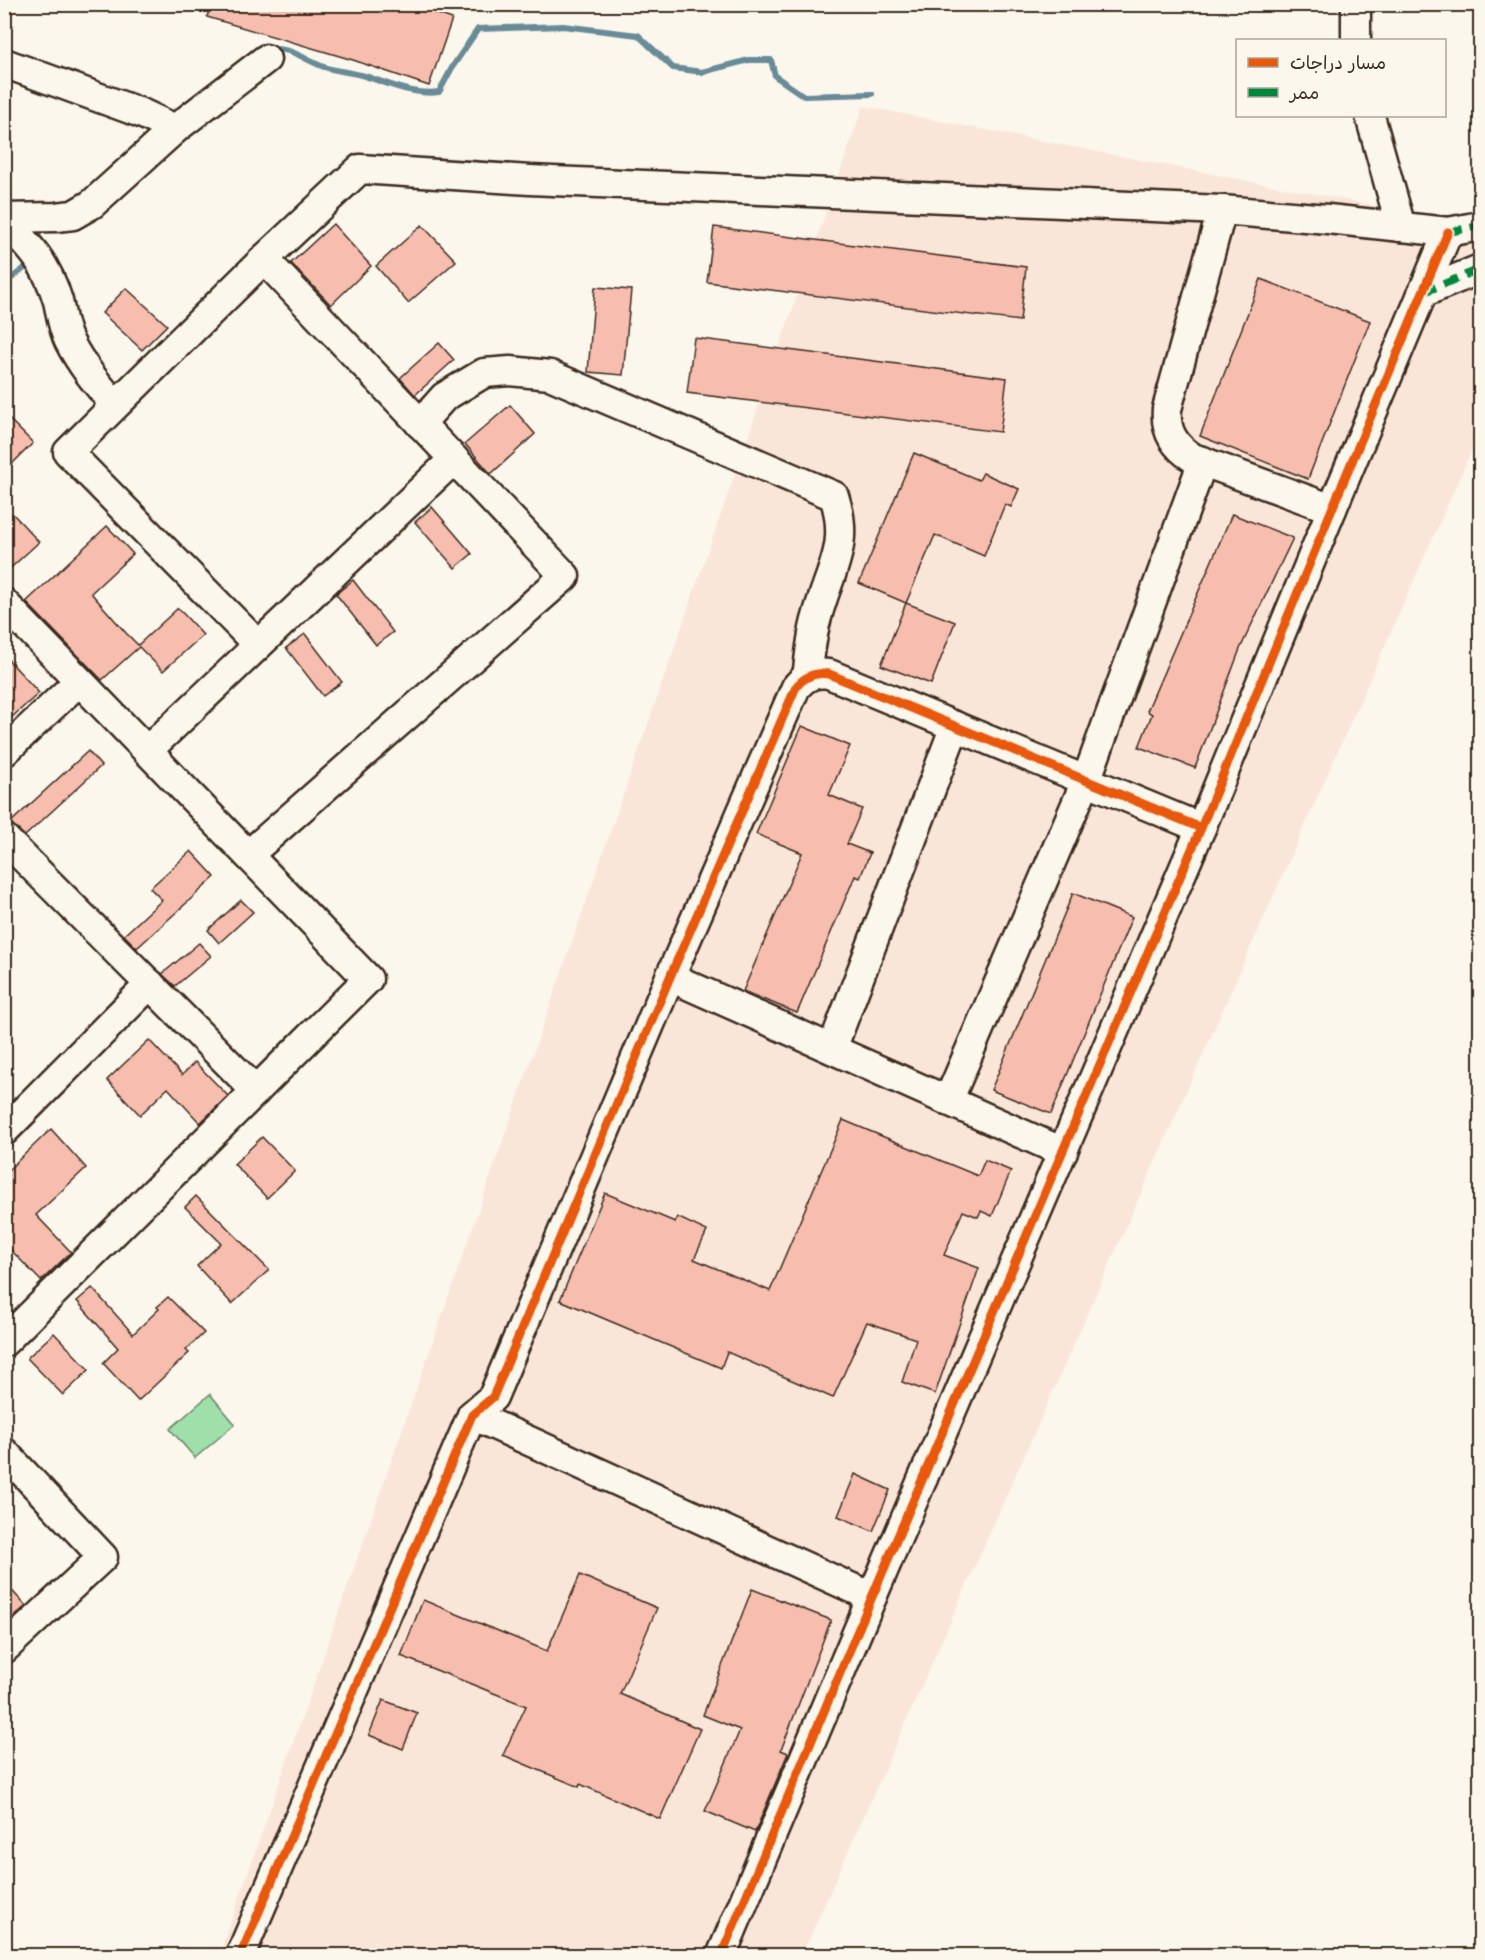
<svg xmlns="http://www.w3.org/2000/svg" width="1485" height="1960" viewBox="0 0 1485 1960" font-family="Mali,'Playpen Sans Arabic',sans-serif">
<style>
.built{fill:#fae6d9}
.green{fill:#9edfaa;stroke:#6c8464;stroke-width:1.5}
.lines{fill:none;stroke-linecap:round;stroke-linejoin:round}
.stream{stroke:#698b98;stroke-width:6}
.building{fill:#f7bdae;stroke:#3b2a1e;stroke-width:1.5}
.minor-casing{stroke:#3b2a1e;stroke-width:33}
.minor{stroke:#fbf7ec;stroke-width:28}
.quiet{stroke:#00873e;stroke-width:8;stroke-dasharray:15 8;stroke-linecap:butt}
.cycleway-casing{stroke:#fbf7ec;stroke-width:13}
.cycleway{stroke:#e8590c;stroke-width:9}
</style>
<rect width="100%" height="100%" fill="#fbf7ec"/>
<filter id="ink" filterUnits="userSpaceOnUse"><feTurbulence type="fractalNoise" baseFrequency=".0167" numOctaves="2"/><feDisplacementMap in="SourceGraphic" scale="12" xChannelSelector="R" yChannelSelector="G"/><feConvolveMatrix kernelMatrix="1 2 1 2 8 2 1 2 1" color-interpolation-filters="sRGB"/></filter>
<g filter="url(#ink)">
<polygon class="built" points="863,106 1480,226 1480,432 802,1955 219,1956"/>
<polygon class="green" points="210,1394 235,1424 195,1458 170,1429"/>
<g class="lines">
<g class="stream">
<path d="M267,50C288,45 305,60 324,67C336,71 349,72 361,75C386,82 412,96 439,92L453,66L478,29L563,26L638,35L673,68L702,72L749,60H771L775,76L804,96L872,94"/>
<polyline points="4,284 26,267"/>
</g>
</g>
<g class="building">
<polygon points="211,4 410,4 452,19 429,86 353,60 207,17"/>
<polygon points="333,224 371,266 331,305 291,263"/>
<polygon points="422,225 456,261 408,303 376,266"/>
<polygon points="714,227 1026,267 1020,321 707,282"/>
<polygon points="1261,279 1370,321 1308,479 1200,436"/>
<polygon points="595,287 631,290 623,375 588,372"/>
<polygon points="126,288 167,325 142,350 102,313"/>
<polygon points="694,338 1007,378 1000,432 687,393"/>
<polygon points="439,343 454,360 415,395 400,378"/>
<polygon points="510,405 535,434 491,474 465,444"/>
<polygon points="4,414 33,443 4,472"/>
<polygon points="914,453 979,480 983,473 1019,489 1011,507 1005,504 984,556 935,535 906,603 859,583"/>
<polygon points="432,507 472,554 455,568 415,522"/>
<polygon points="13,514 39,542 4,574 4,522"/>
<polygon points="1232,514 1293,538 1240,649 1195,768 1139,747 1152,714 1147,711"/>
<polygon points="107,526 133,554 91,593 126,633 138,645 178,608 203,635 163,671 139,647 102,680 26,602"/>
<polygon points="353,580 393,632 376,645 336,594"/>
<polygon points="906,603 955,622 931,684 881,665"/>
<polygon points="305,634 342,682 323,696 286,648"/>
<polygon points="4,655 39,693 4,724"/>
<polygon points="802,726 850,746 829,795 862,809 847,844 870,853 860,878 855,876 797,1013 743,991 802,853 756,834"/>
<polygon points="88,751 101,766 62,802 25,836 10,823"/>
<polygon points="191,851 215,877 137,948 124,935 162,900 150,888"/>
<polygon points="1073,893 1132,917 1051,1114 991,1090"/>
<polygon points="241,900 253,912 219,943 208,930"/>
<polygon points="199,943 211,956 175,986 162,974"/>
<polygon points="149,1040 182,1075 195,1062 228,1096 200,1123 168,1088 140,1115 107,1080"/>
<polygon points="843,1120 978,1176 985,1160 1011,1171 992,1216 981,1211 978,1217 963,1211 944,1255 979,1268 935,1394 902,1382 916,1339 867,1322 833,1398 727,1352 721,1368 560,1300 605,1193 675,1222 677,1217 707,1231 694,1259 770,1291"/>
<polygon points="51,1129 86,1168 36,1215 71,1252 41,1281 4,1243 4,1174"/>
<polygon points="262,1137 295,1171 267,1198 234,1164"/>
<polygon points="196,1196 269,1270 232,1304 197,1266 221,1243 185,1207"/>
<polygon points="92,1288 133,1334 159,1309 157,1307 168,1297 204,1333 186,1350 189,1353 138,1401 103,1363 118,1348 77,1301"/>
<polygon points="54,1333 89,1370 63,1395 27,1358"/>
<polygon points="855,1474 890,1490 873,1531 838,1516"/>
<polygon points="580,1575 657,1608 620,1694 700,1729 660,1819 580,1784 579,1787 503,1755 526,1706 401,1656 423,1600 547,1651"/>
<polygon points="4,1582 26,1606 4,1625"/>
<polygon points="752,1589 831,1620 781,1750 788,1753 755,1832 705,1811 740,1730 703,1715"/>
<polygon points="383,1700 417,1713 403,1749 369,1735"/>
</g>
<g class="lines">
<defs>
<g id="minor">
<polyline points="1356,4 1356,40"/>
<polyline points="4,63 141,113 175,129"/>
<polyline points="1370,116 1401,227"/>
<path d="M1222,210L1167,409C1165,431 1174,446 1193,458L1332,509"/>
<polyline points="4,218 56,217 73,215 92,204 175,129 266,59"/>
<path d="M4,221C31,247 47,264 58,301C61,314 63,329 69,341C81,365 98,385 115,405"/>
<polyline points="1422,293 1480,269"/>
<path d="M420,424L444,397L484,373L510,371L550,375L834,496C851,546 829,571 817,617C811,636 810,657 807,677"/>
<polyline points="4,603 368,979 4,1342"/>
<polyline points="258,645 68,452 264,259 360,169 530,180 1222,210 1328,219 1448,232 1480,226"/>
<polyline points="147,751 454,459"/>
<polyline points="4,752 79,681"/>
<polyline points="4,838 256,1091"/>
<polyline points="248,855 565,576 264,259"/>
<polyline points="670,977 1063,1152"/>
<polyline points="832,1049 955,726"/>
<polyline points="948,1101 1086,781 1203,461"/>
<polyline points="4,1131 150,984"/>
<polyline points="472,1415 872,1597"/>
<polyline points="4,1452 103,1557 4,1649"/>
<path d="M240,1956L472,1415L493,1397L670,977L796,687C805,676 815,672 829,674L1201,828"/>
<polyline points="721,1956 872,1597 1201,828 1332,509 1448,232"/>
</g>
</defs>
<use href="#minor" class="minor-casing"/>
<use href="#minor" class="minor"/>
<g class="quiet">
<polyline points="1448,232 1480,226"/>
<polyline points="1422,293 1480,269"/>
</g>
<defs>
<g id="cycleway">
<path d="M240,1956L472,1415L493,1397L670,977L796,687C805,676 815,672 829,674L1201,828"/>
<polyline points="721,1956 872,1597 1201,828 1332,509 1448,232"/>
</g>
</defs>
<use href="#cycleway" class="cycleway-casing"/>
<use href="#cycleway" class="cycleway"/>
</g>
</g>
<rect width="1485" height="1960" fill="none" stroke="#fbf7ec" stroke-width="24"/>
<rect x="12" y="12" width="1461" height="1936" fill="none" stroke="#3b2a1e" stroke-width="2" filter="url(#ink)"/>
<rect x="1236" y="39" width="210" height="78" fill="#fbf7ec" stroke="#aea59a" stroke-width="1.5"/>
<rect x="1248" y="58" width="30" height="9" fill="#e8590c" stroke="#aea59a" stroke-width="1.5"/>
<text x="1290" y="69" font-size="18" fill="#3b2a1e">مسار دراجات</text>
<rect x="1248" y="88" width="30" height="9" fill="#00873e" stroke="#aea59a" stroke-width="1.5"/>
<text x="1290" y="99" font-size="18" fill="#3b2a1e">ممر</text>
</svg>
